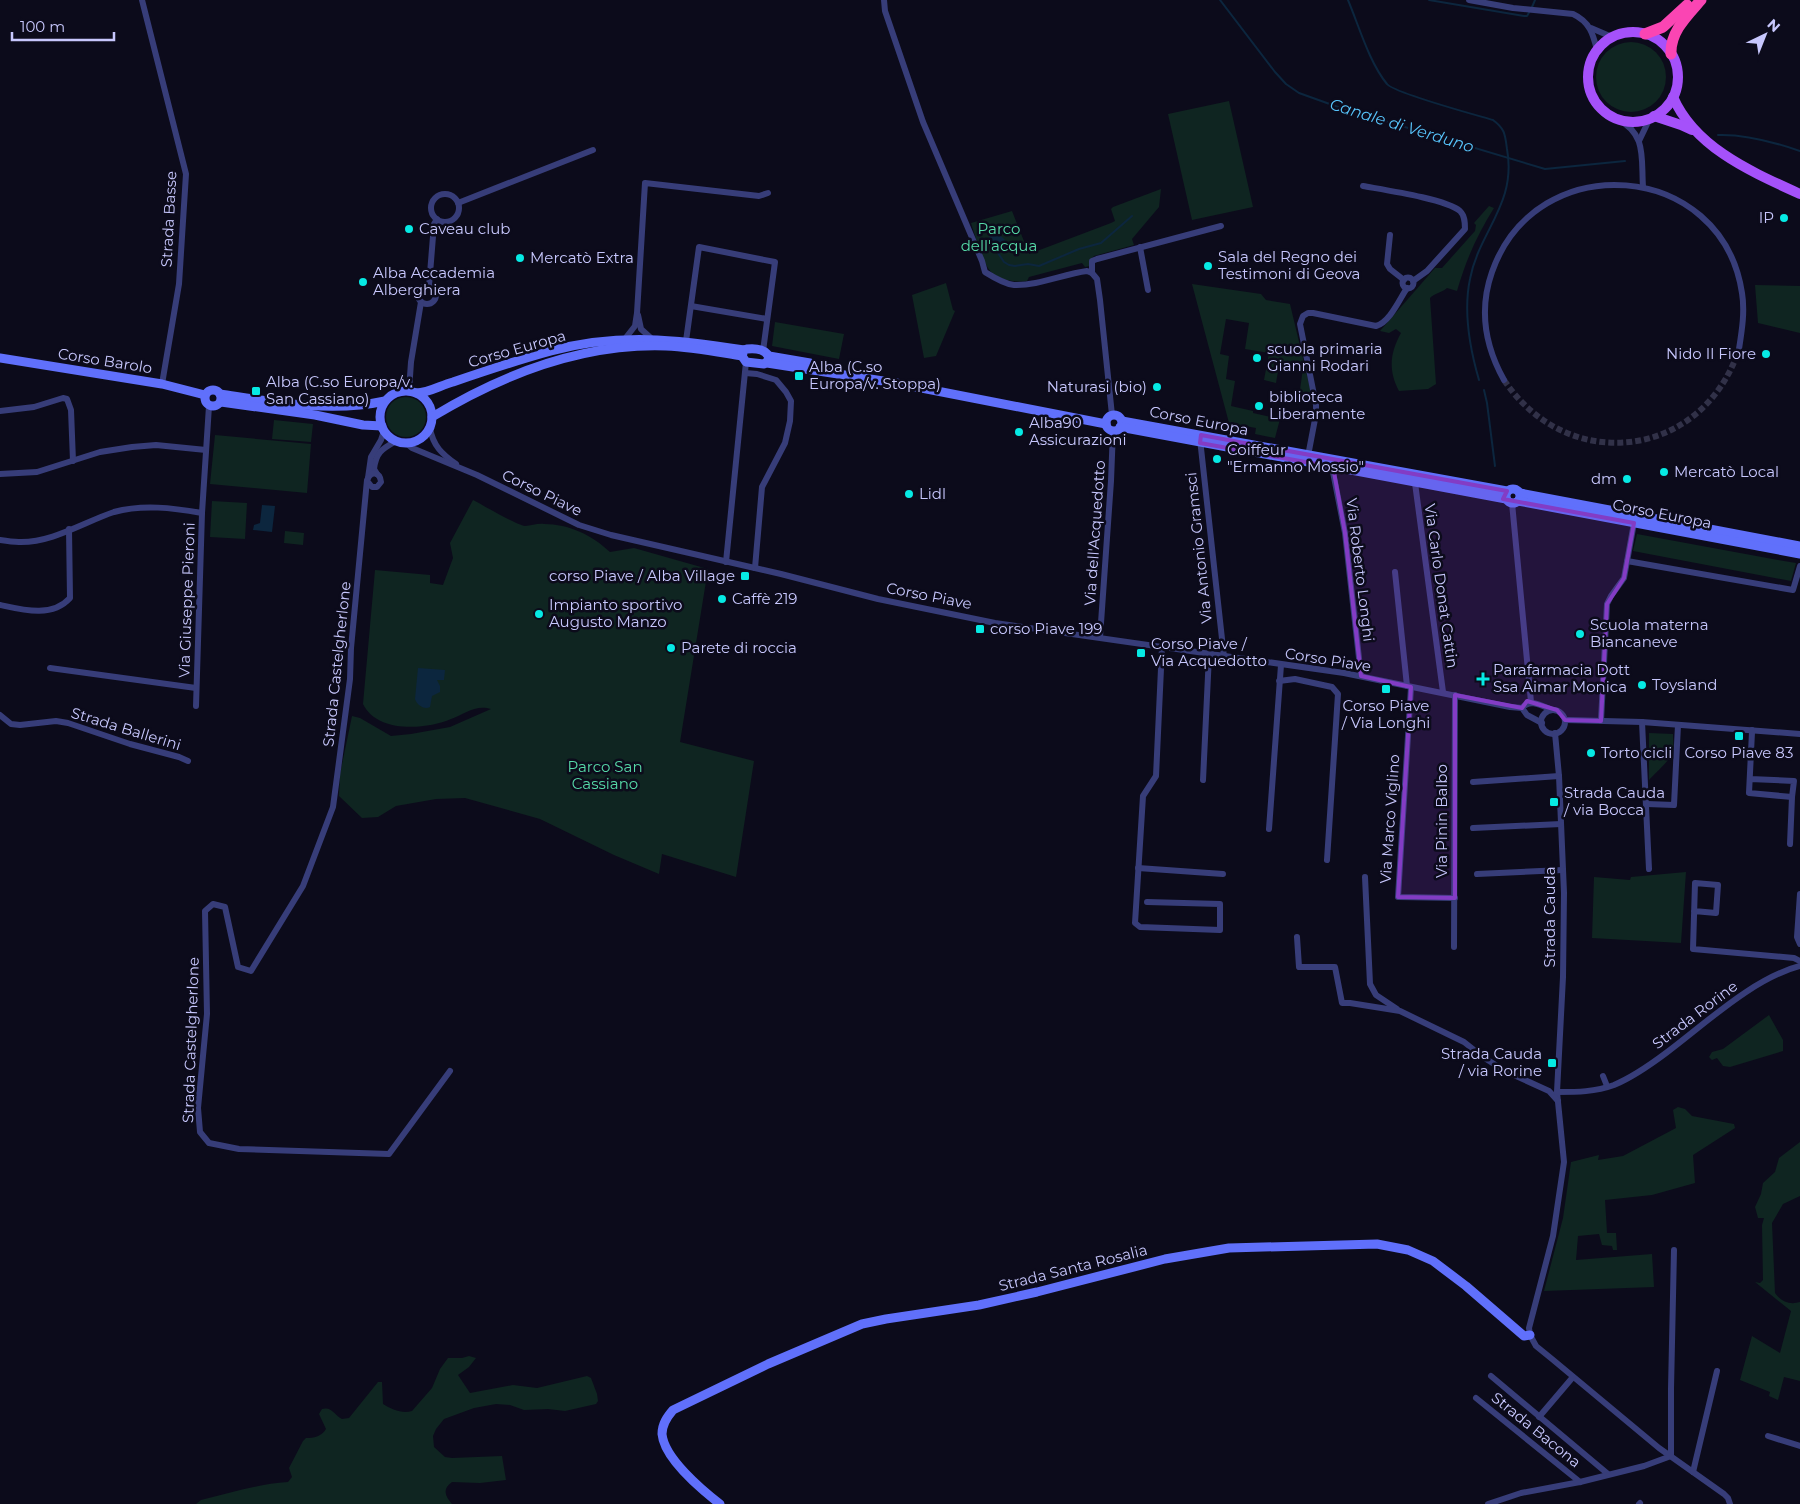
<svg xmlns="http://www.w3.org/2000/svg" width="1800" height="1504" viewBox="0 0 1800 1504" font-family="Montserrat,sans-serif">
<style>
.green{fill:#0f2521}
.water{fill:#0c263e}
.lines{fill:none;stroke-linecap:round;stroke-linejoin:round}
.stream{stroke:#0c263e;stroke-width:2}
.street-tunnel{stroke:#313148;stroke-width:6;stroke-dasharray:6 3;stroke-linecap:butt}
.street{stroke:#373d79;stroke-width:6}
.secondary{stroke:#6070fb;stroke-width:9}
.primary{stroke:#a551fa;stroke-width:10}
.highway{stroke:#fa45b3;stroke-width:11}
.marked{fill:#833cc5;fill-opacity:0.2;stroke:#833cc5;stroke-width:4;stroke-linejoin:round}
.poi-dot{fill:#06eae4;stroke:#0c0b1b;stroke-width:2}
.labels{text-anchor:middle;stroke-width:5;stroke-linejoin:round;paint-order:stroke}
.poi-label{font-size:15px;fill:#c7c7fd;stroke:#0c0b1b;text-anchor:start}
.street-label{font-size:15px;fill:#c7c7fd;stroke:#0c0b1b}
.park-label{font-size:15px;fill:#56daa8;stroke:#0c0b1b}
.water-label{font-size:16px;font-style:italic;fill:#57c4fb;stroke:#0c0b1b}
</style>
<rect width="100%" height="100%" fill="#0c0b1b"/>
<g class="green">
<circle cx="1631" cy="77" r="35"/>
<polygon points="1229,101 1253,207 1192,220 1168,114"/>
<path d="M1161,189L1159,207L1132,239L1134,245L1094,256L1090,260V266L1085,267L1082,263L1029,277L1027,281C1015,283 995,280 988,268C980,255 976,238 971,223L1012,211L1029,254L1111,223L1115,221L1111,209L1113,207Z"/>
<path d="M1489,206L1494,208C1477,235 1466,260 1457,291L1447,288C1441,293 1435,293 1430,298L1436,384L1428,389L1399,391C1388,370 1390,353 1401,333L1396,329L1389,333L1380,331L1435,268H1442L1475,231L1476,225L1474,223Z"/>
<polygon points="946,283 953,310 955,311 936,356 924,358 912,295"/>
<polygon points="1192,284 1261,294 1266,300 1290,304 1311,392 1309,399 1299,397 1303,368 1301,367 1301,366 1286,363 1286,365 1279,365 1276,383 1264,380 1269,353 1245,349 1249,323 1226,319 1220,354 1229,356 1226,379 1235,381 1231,406 1253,411 1253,413 1280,419 1275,438 1255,434 1256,428 1229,423"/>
<polygon points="1755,285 1800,286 1800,333 1758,323"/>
<polygon points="775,322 844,334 839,359 772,346"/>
<circle cx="406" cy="417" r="20"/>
<polygon points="274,420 313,424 311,442 272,439"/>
<polygon points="215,435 311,444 307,493 210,484"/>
<path d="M473,500C483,505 516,525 525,526C531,526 538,523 544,524C569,524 592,535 610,552L634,548L708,569L680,742L754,761L736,877L662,854L659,874L614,855L540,819L465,798L436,799L396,806L378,817L362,818L339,796L340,774L352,716L360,718L391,736L411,734L450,727L491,709C476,704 464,714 451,719C425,730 377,733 363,704L375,570L430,575V583L443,585L453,558L450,543Z"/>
<polygon points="212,501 247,503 245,539 210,537"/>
<polygon points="285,531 304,533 303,545 284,543"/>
<polygon points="1637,534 1778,560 1796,563 1791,581 1633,551"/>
<path d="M1649,733L1673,734C1673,739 1674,746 1673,751C1670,761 1656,772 1649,780Z"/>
<polygon points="1686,872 1681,943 1592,938 1594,877 1630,880 1631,877"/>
<polygon points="1769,1015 1783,1040 1783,1051 1730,1067 1723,1066 1717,1058 1712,1060 1709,1057 1712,1052 1723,1049"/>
<polygon points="1678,1107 1685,1109 1692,1116 1734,1124 1735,1128 1693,1155 1695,1183 1652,1195 1605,1200 1607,1233 1616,1233 1617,1250 1613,1250 1612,1246 1602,1245 1599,1234 1578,1236 1576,1260 1652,1254 1654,1287 1544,1291 1563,1218 1571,1162 1599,1155 1598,1160 1623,1156 1676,1128 1673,1110"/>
<path d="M1800,1142V1196L1783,1204L1772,1223L1775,1293C1781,1302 1790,1305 1800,1302V1381L1784,1377L1778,1400L1769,1396L1770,1392L1740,1380L1752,1336L1780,1353L1791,1311L1755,1282L1760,1283L1763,1280L1762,1225L1764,1218H1758L1755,1207L1761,1194L1763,1183L1775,1172L1779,1158Z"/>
<path d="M469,1356L476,1358L469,1367L458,1375L470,1393L513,1385L537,1388L587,1376L591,1378L597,1394L598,1401L596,1404L565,1411L548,1409L524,1410L510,1405L496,1404L474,1408L444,1419L436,1429L433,1436L434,1447L445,1457L452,1458L502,1456L506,1480L480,1483L452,1482C442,1489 445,1496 452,1504H196L201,1500C230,1493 258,1484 288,1482L292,1477L289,1468L303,1441L306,1438C314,1438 321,1437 326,1429L319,1414L322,1409C332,1406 335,1416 342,1419L349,1418L378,1382H382L383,1404C391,1409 402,1414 412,1411L432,1388L440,1369L448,1358H462Z"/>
</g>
<g class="water">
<path d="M999,234L1006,241L1009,249L1007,250C1003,248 991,242 989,238L990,235Z"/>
<polygon points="262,505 275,506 272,532 253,530 254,525 260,523"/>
<path d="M418,668L445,670L444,680H437L440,686V692L432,696L430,707C424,710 417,705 415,699Z"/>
</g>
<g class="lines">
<g class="stream">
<polyline points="1220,0 1275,72 1286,84 1299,93 1338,107 1545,169 1625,161"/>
<path d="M1348,0C1359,26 1369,62 1387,84C1394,93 1476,115 1493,120C1505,129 1505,134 1507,149C1517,204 1479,231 1470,279C1463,312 1470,349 1479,380"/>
<polyline points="1429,0 1524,16 1527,16 1530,11"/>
<polyline points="1532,7 1535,0"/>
<path d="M1718,135C1746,134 1774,142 1800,151"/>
<polyline points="998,244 998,253 1004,262 1009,265 1015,266 1028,264 1039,266 1079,249 1101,243 1132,216"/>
<polyline points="1484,390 1487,403 1495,466"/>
</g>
<path class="street-tunnel" d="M1504,380C1568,476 1703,459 1739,349"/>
<g class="street">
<polyline points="142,0 186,174 179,284 162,384"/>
<path d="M884,0L885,11L923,122L982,261L985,272C993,277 1004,284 1014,285C1038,286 1063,274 1087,271L1092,273L1097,279L1100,300L1112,415"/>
<path d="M1469,0L1513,8L1573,14C1590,22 1593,34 1597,50"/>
<polyline points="1591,28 1612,37"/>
<path d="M1617,119C1647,134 1641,157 1643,187"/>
<polyline points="1639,141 1650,118"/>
<path d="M1363,186C1385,190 1446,199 1460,211C1465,216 1465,223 1465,229L1427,271L1413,281"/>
<circle cx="445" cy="208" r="14"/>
<polyline points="458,203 593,150"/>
<polyline points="1390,235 1387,264 1390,269 1404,280"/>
<polyline points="1140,247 1148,290"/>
<polyline points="1092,273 1092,261 1097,259 1221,226"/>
<circle cx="1408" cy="283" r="5.5"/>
<circle cx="427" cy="295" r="9"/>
<polyline points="429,286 434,224 437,219"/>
<polyline points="691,306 767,319"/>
<polyline points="638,315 641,329 652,339"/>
<polyline points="624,340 635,326 637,313 645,183 759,196 768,193"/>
<polyline points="686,341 699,247 775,262 763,351"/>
<polyline points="745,373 757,374 776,380 786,392 791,401 790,421 785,443 762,487 755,568"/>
<path d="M1504,380C1485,346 1479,309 1492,272C1536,146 1722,160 1742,293C1745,311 1742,330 1739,349"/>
<polyline points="409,391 411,362 421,302"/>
<polyline points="0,411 34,407 63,398 67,399 71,410 73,461"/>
<path d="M430,428C433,446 442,454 456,464"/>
<polyline points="1200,439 1224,657"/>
<path d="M406,443L412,448L477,475L579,525L611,535L781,574L878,599L995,623L1344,673L1510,707L1522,708C1530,698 1542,706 1552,710"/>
<path d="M1308,456L1316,414V405L1300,324L1303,316L1308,313H1313L1376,326C1390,322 1399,300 1407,288"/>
<polyline points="1332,467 1345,533 1361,676"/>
<polyline points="0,474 37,472 100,452 132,447 156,445 206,450"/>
<path d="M377,474L374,469C376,452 382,449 396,441"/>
<polyline points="368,478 371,457 381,440 384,431"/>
<path d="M368,482L372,487H377L381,482C380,472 371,470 367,480L351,648L350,679L333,807L303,886L251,971L238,967L225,907L213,904L205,911L207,1014L198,1108L200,1132L209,1143L239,1149L389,1154L450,1071"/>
<polyline points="1415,483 1443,692"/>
<polyline points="1512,503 1531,702"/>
<path d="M0,540C6,541 13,542 19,542C52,543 84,522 114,512C143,504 173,508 202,513"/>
<polyline points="1627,561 1793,590 1800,566"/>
<polyline points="726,562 746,362"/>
<polyline points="1395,572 1407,686"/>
<path d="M0,605C23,610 52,618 70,598L69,529"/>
<polyline points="1100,637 1111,481 1113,430"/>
<polyline points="50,668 196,688"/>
<polyline points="1279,681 1295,679 1332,687 1338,694 1327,860"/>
<polyline points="1411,687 1398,897 1455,898"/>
<polyline points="196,706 202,513 209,406"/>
<polyline points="1522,708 1527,715 1542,723"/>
<circle cx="1553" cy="722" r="12"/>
<polyline points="0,715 11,724 20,725 56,721 68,723 130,744 179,757 188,761"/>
<polyline points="1565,720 1642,722 1800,734"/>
<polyline points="1601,721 1607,604 1611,596 1624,578 1634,523"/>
<polyline points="1642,722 1649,869"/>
<polyline points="1555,733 1559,776 1564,893 1563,977 1557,1092 1564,1162 1553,1236 1529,1328 1530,1335 1536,1346 1552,1359 1659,1448 1724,1494 1728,1498 1730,1504"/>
<polyline points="1750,779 1794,781 1792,797 1749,793 1752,732 1752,730"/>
<polyline points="1203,780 1209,655"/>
<polyline points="1473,782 1559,776"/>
<polyline points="1647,804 1674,805 1678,725"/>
<polyline points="1473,828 1561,824"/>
<polyline points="1269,829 1281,665"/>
<polyline points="1790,844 1792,797"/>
<polyline points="1138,868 1223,874"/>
<polyline points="1477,874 1563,870"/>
<polyline points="1365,877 1370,984 1376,995 1397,1009"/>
<polyline points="1800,894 1797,937 1800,944"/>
<polyline points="1147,902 1220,904 1220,930 1140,927 1135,923 1143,796 1156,776 1162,647"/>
<polyline points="1694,911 1716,913 1718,885 1695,883 1693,949 1794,958 1800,961"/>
<polyline points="1297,937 1299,967 1335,967 1342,1003 1350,1003 1400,1011 1464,1042 1483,1057 1505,1071 1549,1091 1558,1101"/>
<polyline points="1454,947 1455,695"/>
<polyline points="1603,1076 1607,1086"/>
<path d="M1557,1092C1577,1092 1595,1092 1614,1085C1633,1077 1650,1065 1666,1053C1705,1024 1753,978 1800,966"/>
<polyline points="1491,1376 1608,1474"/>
<polyline points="1476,1398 1580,1482"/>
<polyline points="1539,1417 1573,1377"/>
<polyline points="1768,1436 1800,1446"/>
<polyline points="1693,1472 1717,1371"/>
<polyline points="1488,1504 1521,1493 1580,1482 1644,1466 1671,1456 1671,1389 1674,1250"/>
<polyline points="1639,1504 1640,1503"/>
</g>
<g class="secondary">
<path d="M747,349C755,348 769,349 769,360L764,364L746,362L742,356L744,350Z"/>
<polyline points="769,356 810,363"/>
<polyline points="0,358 162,384 205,395"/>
<polyline points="767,363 896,383 1106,424"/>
<circle cx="213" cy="398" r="8"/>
<circle cx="406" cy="417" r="26"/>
<path d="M416,393C429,393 441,385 453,382C485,371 518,360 551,351C616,333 678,339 744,350"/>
<path d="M220,394C274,402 331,413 385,401"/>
<polyline points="221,402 315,415 363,425 382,426"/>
<circle cx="1114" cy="423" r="8"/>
<path d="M432,417C503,374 582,343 666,346C692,347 717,352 742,356"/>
<polyline points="1122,421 1507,491"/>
<polyline points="1120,427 1506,499"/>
<circle cx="1513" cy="496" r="7"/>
<polyline points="1520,493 1800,546"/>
<polyline points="1518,501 1800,554"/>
<path d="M720,1504C702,1490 664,1458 662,1434C662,1424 667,1417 673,1410L768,1364L862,1324L886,1319L979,1305L1037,1292L1165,1259L1229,1248L1377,1244L1408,1250L1433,1261L1466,1286L1524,1336L1530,1335"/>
</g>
<g class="primary">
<circle cx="1633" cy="77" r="45"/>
<path d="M1673,97C1695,148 1752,172 1800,194"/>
<polyline points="1654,116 1681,125 1692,130"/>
</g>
<g class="highway">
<polyline points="1645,34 1663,27 1687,5"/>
<path d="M1671,54C1670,32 1687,16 1701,0"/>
</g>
</g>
<path class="marked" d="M1201,435L1507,491L1503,499L1634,523L1624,578L1607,604L1601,721L1565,720L1557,710L1527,701L1522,708L1455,695V898L1398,897L1411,687L1361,676L1345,533L1333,467L1200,443Z"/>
<g class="poi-dot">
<circle cx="1784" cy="218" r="5"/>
<circle cx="409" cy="229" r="5"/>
<circle cx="520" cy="258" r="5"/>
<circle cx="1208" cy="266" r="5"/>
<circle cx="363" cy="282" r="5"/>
<circle cx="1766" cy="354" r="5"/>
<circle cx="1257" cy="358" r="5"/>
<rect x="794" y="371" width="10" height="10" rx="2.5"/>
<circle cx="1157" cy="387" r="5"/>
<rect x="251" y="386" width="10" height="10" rx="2.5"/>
<circle cx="1259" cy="406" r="5"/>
<circle cx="1019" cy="432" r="5"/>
<circle cx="1217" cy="459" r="5"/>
<circle cx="1664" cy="472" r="5"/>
<circle cx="1627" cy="479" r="5"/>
<circle cx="909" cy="494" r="5"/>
<rect x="740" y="571" width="10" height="10" rx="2.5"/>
<circle cx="722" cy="599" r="5"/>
<circle cx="539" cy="614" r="5"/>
<rect x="975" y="624" width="10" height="10" rx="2.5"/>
<circle cx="1580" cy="634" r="5"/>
<circle cx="671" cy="648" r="5"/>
<rect x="1136" y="648" width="10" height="10" rx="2.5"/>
<path d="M1480.5 671.5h5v5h5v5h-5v5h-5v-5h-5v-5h5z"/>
<circle cx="1642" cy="685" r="5"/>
<rect x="1381" y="684" width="10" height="10" rx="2.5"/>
<rect x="1734" y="731" width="10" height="10" rx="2.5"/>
<circle cx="1591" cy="753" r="5"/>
<rect x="1549" y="797" width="10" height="10" rx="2.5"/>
<rect x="1547" y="1058" width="10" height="10" rx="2.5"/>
</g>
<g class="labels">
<g class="poi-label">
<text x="1774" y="223" text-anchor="end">IP</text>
<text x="419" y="234">Caveau club</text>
<text x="1218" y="262">Sala del Regno dei<tspan x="1218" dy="17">Testimoni di Geova</tspan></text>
<text x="530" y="263">Mercatò Extra</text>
<text x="373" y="278">Alba Accademia<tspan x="373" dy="17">Alberghiera</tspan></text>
<text x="1267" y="354">scuola primaria<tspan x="1267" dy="17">Gianni Rodari</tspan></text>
<text x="1756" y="359" text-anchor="end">Nido Il Fiore</text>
<text x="809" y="372">Alba (C.so<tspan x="809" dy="17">Europa/v. Stoppa)</tspan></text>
<text x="266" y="387">Alba (C.so Europa/v.<tspan x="266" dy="17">San Cassiano)</tspan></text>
<text x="1147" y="392" text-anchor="end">Naturasi (bio)</text>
<text x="1269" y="402">biblioteca<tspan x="1269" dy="17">Liberamente</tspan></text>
<text x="1029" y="428">Alba90<tspan x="1029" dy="17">Assicurazioni</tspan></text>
<text x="1227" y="455">Coiffeur<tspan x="1227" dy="17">"Ermanno Mossio"</tspan></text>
<text x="1674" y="477">Mercatò Local</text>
<text x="1617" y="484" text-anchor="end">dm</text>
<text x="919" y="499">Lidl</text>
<text x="735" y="581" text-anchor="end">corso Piave / Alba Village</text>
<text x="732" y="604">Caffè 219</text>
<text x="549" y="610">Impianto sportivo<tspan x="549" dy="17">Augusto Manzo</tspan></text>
<text x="1590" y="630">Scuola materna<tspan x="1590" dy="17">Biancaneve</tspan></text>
<text x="990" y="634">corso Piave 199</text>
<text x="1151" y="649">Corso Piave /<tspan x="1151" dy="17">Via Acquedotto</tspan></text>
<text x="681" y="653">Parete di roccia</text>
<text x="1493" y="675">Parafarmacia Dott<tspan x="1493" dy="17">Ssa Aimar Monica</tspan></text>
<text x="1652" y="690">Toysland</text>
<text x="1386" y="711" text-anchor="middle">Corso Piave<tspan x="1386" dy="17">/ Via Longhi</tspan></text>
<text x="1601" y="758">Torto cicli</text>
<text x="1739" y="758" text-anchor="middle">Corso Piave 83</text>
<text x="1564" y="798">Strada Cauda<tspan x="1564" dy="17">/ via Bocca</tspan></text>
<text x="1542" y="1059" text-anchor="end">Strada Cauda<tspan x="1542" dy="17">/ via Rorine</tspan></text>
</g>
<g class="street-label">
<text transform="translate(169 219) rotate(-87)" y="5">Strada Basse</text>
<text transform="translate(517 349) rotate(-16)" y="5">Corso Europa</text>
<text transform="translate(105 361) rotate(9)" y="5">Corso Barolo</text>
<text transform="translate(1199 421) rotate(11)" y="5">Corso Europa</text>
<text transform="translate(542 493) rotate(26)" y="5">Corso Piave</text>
<text transform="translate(1662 514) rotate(11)" y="5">Corso Europa</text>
<text transform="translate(1095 533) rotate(-86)" y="5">Via dell'Acquedotto</text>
<text transform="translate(1199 548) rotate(-96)" y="5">Via Antonio Gramsci</text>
<text transform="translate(1360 570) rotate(83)" y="5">Via Roberto Longhi</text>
<text transform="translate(1441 586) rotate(82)" y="5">Via Carlo Donat Cattin</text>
<text transform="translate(929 596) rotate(11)" y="5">Corso Piave</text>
<text transform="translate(187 600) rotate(-88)" y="5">Via Giuseppe Pieroni</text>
<text transform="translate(1328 660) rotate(9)" y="5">Corso Piave</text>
<text transform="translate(337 664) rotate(-84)" y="5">Strada Castelgherlone</text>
<text transform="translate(126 729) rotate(17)" y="5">Strada Ballerini</text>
<text transform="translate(1390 819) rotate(-86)" y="5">Via Marco Viglino</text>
<text transform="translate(1442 821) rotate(-90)" y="5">Via Pinin Balbo</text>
<text transform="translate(1550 917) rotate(-90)" y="5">Strada Cauda</text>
<text transform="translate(1695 1015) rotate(-37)" y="5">Strada Rorine</text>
<text transform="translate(191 1040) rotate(-88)" y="5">Strada Castelgherlone</text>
<text transform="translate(1073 1268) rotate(-14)" y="5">Strada Santa Rosalia</text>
<text transform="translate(1536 1430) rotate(39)" y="5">Strada Bacona</text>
</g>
<g class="park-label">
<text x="999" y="234">Parco<tspan x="999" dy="17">dell'acqua</tspan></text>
<text x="605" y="772">Parco San<tspan x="605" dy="17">Cassiano</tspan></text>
</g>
<g class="water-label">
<text transform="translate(1402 125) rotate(17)" y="6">Canale di Verduno</text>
</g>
</g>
<g transform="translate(1765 35) rotate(43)" stroke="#0c0b1b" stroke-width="4" paint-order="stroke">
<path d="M0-4L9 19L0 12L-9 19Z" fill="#c7c7fd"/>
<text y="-8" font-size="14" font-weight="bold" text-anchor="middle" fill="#c7c7fd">N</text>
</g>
<path d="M12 32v8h102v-8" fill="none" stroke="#c7c7fd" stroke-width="2.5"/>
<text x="20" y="32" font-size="15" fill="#c7c7fd" stroke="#0c0b1b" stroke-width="4" paint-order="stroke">100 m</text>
</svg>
